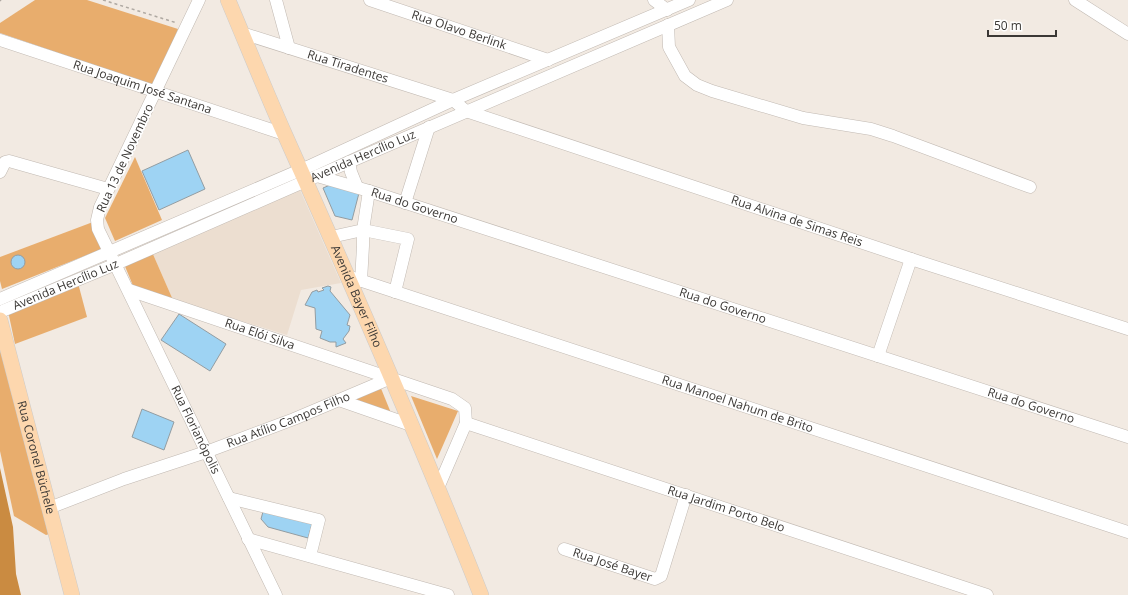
<svg xmlns="http://www.w3.org/2000/svg" width="1128" height="595" viewBox="0 0 1128 595" font-family="'Open Sans',sans-serif">
<style>
.built{fill:#ecded0}
.green{fill:#e8ad6d}
.water{fill:#ca8b41}
.building{fill:#9ed3f3;stroke:#939da2}
.lines{fill:none;stroke-linecap:round;stroke-linejoin:round}
.minor-casing{stroke:#c1b9b2;stroke-width:13}
.major-casing{stroke:#cccbca;stroke-width:16}
.path{stroke:#afa9a2;stroke-width:1.5;stroke-dasharray:3 3;stroke-linecap:butt}
.minor{stroke:#fff;stroke-width:12}
.major{stroke:#fdd7ae;stroke-width:15}
.labels{text-anchor:middle;stroke-width:3.5;stroke-linejoin:round;paint-order:stroke}
.street-label{font-size:12px;fill:#3b3835;stroke:#fff}
</style>
<rect width="100%" height="100%" fill="#f2eae2"/>
<polygon class="built" points="300,190 341,283 301,290 287,335 173,300 152,252"/>
<g class="green">
<polygon points="35,0 87,0 178,29 155,86 0,33 0,23"/>
<polygon points="135,157 162,220 115,241 105,218"/>
<polygon points="93,222 102,249 2,289 0,281 0,257"/>
<polygon points="152,252 173,300 134,288 124,264"/>
<polygon points="78,283 87,317 15,344 8,311"/>
<polygon points="0,327 53,533 46,535 14,516 0,451"/>
<polygon points="380,386 391,413 355,399"/>
<polygon points="411,396 458,411 437,459"/>
</g>
<polygon class="water" points="0,468 13,527 16,574 21,595 0,595"/>
<g class="building">
<polygon points="188,150 205,189 159,210 142,171"/>
<polygon points="330,185 359,193 352,220 335,216 323,188"/>
<circle cx="18" cy="262" r="7"/>
<polygon points="328,286 331,287 330,291 350,315 347,325 350,326 349,331 343,339 346,343 336,347 336,342 330,342 320,338 322,331 316,329 315,308 305,305 312,292 317,290 318,292 324,290 322,288"/>
<polygon points="179,314 226,344 210,371 161,340"/>
<polygon points="142,409 174,422 164,450 132,437"/>
<polygon points="264,508 313,521 308,538 268,527 261,519"/>
</g>
<g class="lines">
<defs>
<g id="minor">
<path id="s1" d="M199,0L100,207L97,220L98,229L276,595"/>
<polyline points="276,0 289,48"/>
<path id="s2" d="M370,0L548,60"/>
<polyline points="654,0 667,10"/>
<polyline points="1075,0 1128,34"/>
<polyline points="668,25 669,47 685,76 697,85 712,91 803,118 871,129 893,136 1030,187"/>
<path id="s3" d="M242,33L453,100L466,111L911,259L1128,329"/>
<path id="s4" d="M0,40L284,134"/>
<polyline points="349,162 351,172 357,187"/>
<polyline points="0,172 5,162 9,161 108,189"/>
<path id="s5" d="M317,176L369,191L1128,437"/>
<polyline points="405,203 429,127"/>
<polyline points="331,237 363,230 369,191"/>
<path id="s6" d="M347,276L1128,532"/>
<polyline points="361,281 363,246 363,230 408,239 395,292"/>
<path id="s7" d="M129,290L452,399L465,408L466,423L438,488"/>
<polyline points="0,299 312,165 453,100 689,0"/>
<path id="s8" d="M0,312L116,264L349,162L727,0"/>
<polyline points="878,356 911,259"/>
<polyline points="339,400 411,425"/>
<path id="s9" d="M466,423L987,595"/>
<polyline points="229,498 319,520 310,556"/>
<path id="s10" d="M49,508L124,479L206,452L294,419L391,378"/>
<polyline points="248,539 448,595"/>
<path id="s11" d="M564,549L655,579L661,576L686,495"/>
</g>
<g id="major">
<path id="s12" d="M228,0C247,45 265,90 285,135C353,287 420,440 481,595"/>
<path id="s13" d="M0,320L72,595"/>
</g>
</defs>
<use href="#minor" class="minor-casing"/>
<use href="#major" class="major-casing"/>
<g class="path">
<polyline points="103,0 177,23"/>
<polyline points="0,1 1,0"/>
</g>
<use href="#minor" class="minor"/>
<use href="#major" class="major"/>
</g>
<g class="labels">
<g class="street-label">
<text dy="4" stroke="none"><textPath href="#s2" startOffset="94">Rua Olavo Berlink</textPath></text>
<text dy="4" stroke="none"><textPath href="#s3" startOffset="111">Rua Tiradentes</textPath></text>
<text dy="4" stroke="none"><textPath href="#s4" startOffset="150">Rua Joaquim José Santana</textPath></text>
<text dy="4" stroke="none"><textPath href="#s8" startOffset="395">Avenida Hercílio Luz</textPath></text>
<text transform="translate(125 158) rotate(-65)" y="4">Rua 13 de Novembro</text>
<text dy="4" stroke="none"><textPath href="#s5" startOffset="102">Rua do Governo</textPath></text>
<text dy="4" stroke="none"><textPath href="#s3" startOffset="587">Rua Alvina de Simas Reis</textPath></text>
<text dy="4" stroke="none"><textPath href="#s8" startOffset="71">Avenida Hercílio Luz</textPath></text>
<text dy="4" stroke="none"><textPath href="#s12" startOffset="323">Avenida Bayer Filho</textPath></text>
<text dy="4" stroke="none"><textPath href="#s5" startOffset="426">Rua do Governo</textPath></text>
<text dy="4" stroke="none"><textPath href="#s7" startOffset="138">Rua Elói Silva</textPath></text>
<text dy="4" stroke="none"><textPath href="#s6" startOffset="411">Rua Manoel Nahum de Brito</textPath></text>
<text dy="4" stroke="none"><textPath href="#s5" startOffset="750">Rua do Governo</textPath></text>
<text dy="4" stroke="none"><textPath href="#s10" startOffset="255">Rua Atílio Campos Filho</textPath></text>
<text dy="4" stroke="none"><textPath href="#s1" startOffset="475">Rua Florianópolis</textPath></text>
<text dy="4" stroke="none"><textPath href="#s13" startOffset="142">Rua Coronel Büchele</textPath></text>
<text dy="4" stroke="none"><textPath href="#s9" startOffset="274">Rua Jardim Porto Belo</textPath></text>
<text dy="4" stroke="none"><textPath href="#s11" startOffset="51">Rua José Bayer</textPath></text>
</g>
</g>
<path d="M988 30v6h68v-6" fill="none" stroke="#3b3835" stroke-width="2"/>
<text x="994" y="30" font-size="12" fill="#3b3835" stroke="#ffffff" stroke-width="3" paint-order="stroke">50 m</text>
</svg>
